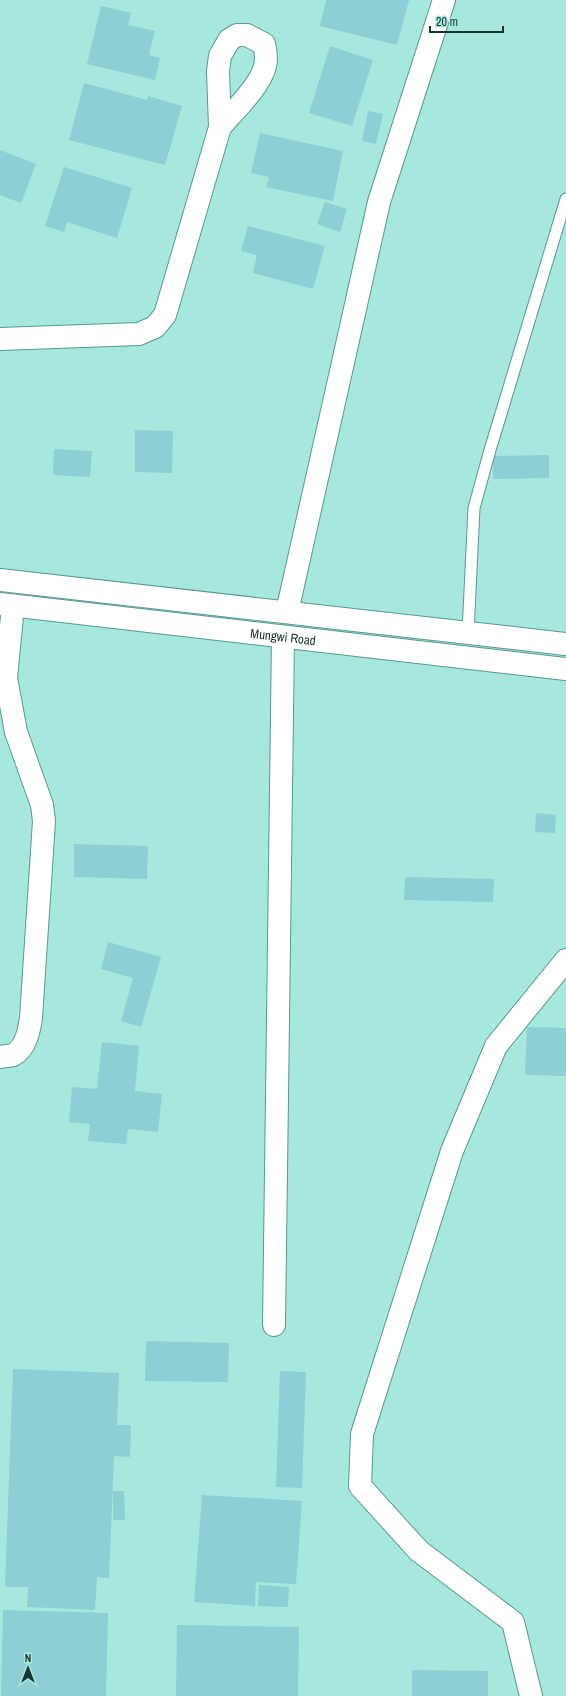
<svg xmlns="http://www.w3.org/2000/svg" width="566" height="1696" viewBox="0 0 566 1696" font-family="'Archivo Narrow',sans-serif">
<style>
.building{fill:#8dcfd5}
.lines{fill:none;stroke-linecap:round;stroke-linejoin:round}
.lane-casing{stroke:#59998f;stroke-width:13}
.street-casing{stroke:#59998f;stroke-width:24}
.secondary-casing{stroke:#59998f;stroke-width:24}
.lane{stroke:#fff;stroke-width:11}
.street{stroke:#fff;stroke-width:22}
.secondary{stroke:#fff;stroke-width:22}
.labels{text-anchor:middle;stroke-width:4;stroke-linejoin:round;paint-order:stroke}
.street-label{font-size:13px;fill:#1a3430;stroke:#a6e8dd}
</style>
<rect width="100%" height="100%" fill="#a6e8dd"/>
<g class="building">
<polygon points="326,0 409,0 397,45 320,26"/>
<polygon points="101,6 131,13 128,25 155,31 149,55 160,58 155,80 87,64"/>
<polygon points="330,46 373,60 352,126 309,113"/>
<polygon points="84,83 147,100 148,96 182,106 165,165 69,140"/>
<polygon points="368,111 383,114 376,144 362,141"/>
<polygon points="260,133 343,151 333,201 266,187 269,177 251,173"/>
<polygon points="0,150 36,164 21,203 0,195"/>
<polygon points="64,167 132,188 117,238 67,222 64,232 45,226"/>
<polygon points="325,202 347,209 340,232 317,224"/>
<polygon points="248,226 325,246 313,289 253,273 257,255 241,251"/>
<polygon points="135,430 173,431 172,473 135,472"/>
<polygon points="54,449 92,451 90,477 53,475"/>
<polygon points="549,455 549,478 493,479 493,456"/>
<polygon points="536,813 556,815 555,833 535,832"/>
<polygon points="74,844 148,846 147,879 74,877"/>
<polygon points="405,877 494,879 493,902 404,900"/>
<polygon points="108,942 161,957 141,1027 121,1021 133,978 101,969"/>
<polygon points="527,1027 566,1028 566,1076 525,1075"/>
<polygon points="102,1042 139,1046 135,1091 162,1094 158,1132 128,1129 126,1144 88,1141 90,1124 69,1122 72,1087 97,1089"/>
<polygon points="146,1341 229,1343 228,1382 145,1381"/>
<polygon points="13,1369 119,1373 117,1425 131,1425 130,1457 114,1456 109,1578 97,1577 95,1610 27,1607 28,1587 5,1587"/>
<polygon points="280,1371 306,1372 302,1488 276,1487"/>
<polygon points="113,1491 124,1491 125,1520 113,1520"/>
<polygon points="202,1495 302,1501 296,1584 256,1582 255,1606 194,1602"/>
<polygon points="259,1585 289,1587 288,1607 258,1606"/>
<polygon points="3,1610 108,1613 106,1696 1,1696"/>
<polygon points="177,1625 299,1627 298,1696 176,1696"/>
<polygon points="412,1670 488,1671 488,1696 412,1696"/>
</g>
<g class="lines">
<defs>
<polyline id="lane" points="468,633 474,508 490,450 566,199"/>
<g id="street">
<path d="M0,339L139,334L155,327L165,315L220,127L218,71L220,56L229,40L237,35H247L264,44C266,52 267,59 265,66C261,85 233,112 220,127"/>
<polyline points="287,612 379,202 444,0"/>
<path d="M0,1057C4,1056 9,1056 13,1055C26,1048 29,1031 31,1018L44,821L42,805L16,732L6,678L13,606"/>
<polyline points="274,1325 283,637"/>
<polyline points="531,1696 513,1622 419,1551 360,1486 362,1434 452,1151 496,1046 566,960"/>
</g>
<g id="secondary">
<polyline points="0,580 566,644"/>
<path id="s1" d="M0,604L566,669"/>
</g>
</defs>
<use href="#lane" class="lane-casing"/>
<use href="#street" class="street-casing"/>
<use href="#secondary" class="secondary-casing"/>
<use href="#lane" class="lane"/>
<use href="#street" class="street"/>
<use href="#secondary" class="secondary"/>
</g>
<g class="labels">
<g class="street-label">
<text dy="5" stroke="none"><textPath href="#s1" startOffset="285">Mungwi Road</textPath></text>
</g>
</g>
<g transform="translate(28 1668)" stroke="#a6e8dd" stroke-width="3" paint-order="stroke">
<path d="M0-3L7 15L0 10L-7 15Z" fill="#1a3430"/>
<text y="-6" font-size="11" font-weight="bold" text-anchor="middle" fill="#1a3430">N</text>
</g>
<path d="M430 26v6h73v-6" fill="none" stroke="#1a3430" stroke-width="2"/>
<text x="436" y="26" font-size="12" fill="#1a3430" stroke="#a6e8dd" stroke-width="3" paint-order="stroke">20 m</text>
</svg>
